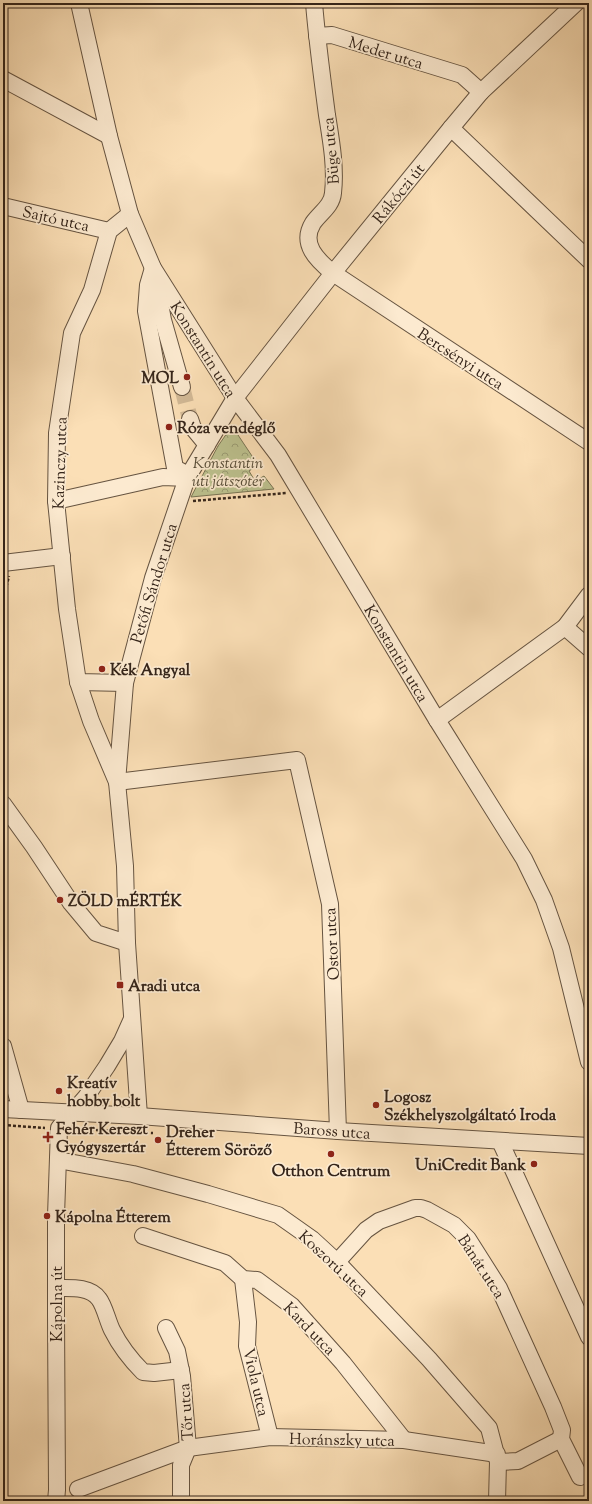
<svg xmlns="http://www.w3.org/2000/svg" width="592" height="1504" viewBox="0 0 592 1504" font-family="'Sorts Mill Goudy',serif">
<style>
.park{fill:url(#park-crowns);stroke:#797454}
.lines{fill:none;stroke-linecap:round;stroke-linejoin:round}
.minor-tunnel{stroke:#d3ba97;stroke-width:16;stroke-dasharray:16 8;stroke-linecap:butt}
.minor-casing{stroke:#665441;stroke-width:18}
.path{stroke:#35251a;stroke-width:2.5;stroke-dasharray:3 2;stroke-linecap:butt}
.minor{stroke:#fcead0;stroke-width:16}
.poi-dot{fill:#8f2418;stroke:#fcead0;stroke-width:1.5}
.labels{text-anchor:middle;stroke-width:3.5;stroke-linejoin:round;paint-order:stroke}
.street-label{font-size:16px;fill:#35251a;stroke:#fcead0}
.poi-label{font-size:16px;font-weight:bold;fill:#35251a;stroke:#fcead0;text-anchor:start}
.park-label{font-size:16px;font-style:italic;fill:#574c37;stroke:#fcead0}
</style>
<defs>
<pattern id="park-crowns" width="20" height="18" patternUnits="userSpaceOnUse"><rect width="20" height="18" fill="#bdc28f"/><path d="M2 6a3 3 0 1 1 6 0M12 15a3 3 0 1 1 6 0" fill="none" stroke="#9a9d74"/></pattern>
</defs>
<rect width="100%" height="100%" fill="#fbdfb6"/>
<filter id="stains"><feTurbulence type="fractalNoise" baseFrequency=".005" numOctaves="4"/><feColorMatrix values="0 0 0 0 .2 0 0 0 0 .09 0 0 0 0 .02 0 0 0 .5 -.17"/></filter>
<radialGradient id="worn" r=".72"><stop offset=".6" stop-color="#630" stop-opacity="0"/><stop offset="1" stop-color="#630" stop-opacity=".3"/></radialGradient>
<polygon class="park" points="232,426 258,465 249,471 255,481 264,476 274,489 191,497 218,446"/>
<g class="lines">
<polyline class="minor-tunnel" points="182,387 190,419"/>
<defs>
<g id="minor">
<polyline points="79,3 109,136 130,214 153,268 235,398 278,455 437,720 524,859 544,900 561,948 589,1062"/>
<path d="M314,3C317,40 322,77 327,115C331,140 336,167 333,193C332,206 320,213 313,223C300,244 317,260 333,273L589,442"/>
<polyline points="317,36 332,35 462,75 481,92"/>
<polyline points="3,79 109,136"/>
<polyline points="451,128 589,260"/>
<polyline points="3,206 109,231"/>
<polyline points="153,268 148,285 146,311 175,468 188,475"/>
<polyline points="155,277 163,320 182,387"/>
<polyline points="190,419 193,428 207,445"/>
<polyline points="56,501 163,477 187,478"/>
<polyline points="3,563 62,556"/>
<polyline points="565,627 589,648"/>
<polyline points="78,682 91,721 117,782 297,760 330,904 338,1131"/>
<polyline points="125,683 78,682 67,609 56,501 57,433 72,333 92,290 109,231 130,214"/>
<polyline points="437,720 565,627 589,595"/>
<polyline points="3,804 34,847 71,903 96,933 127,943"/>
<polyline points="3,1046 21,1110"/>
<polyline points="3,1109 139,1116 338,1131 589,1146"/>
<polyline points="139,1116 127,943 125,866 117,782 125,683 153,578 187,478 235,398 333,273 451,128 481,92 576,3"/>
<polyline points="500,1141 589,1337"/>
<polyline points="58,1160 133,1174 208,1194 278,1215 312,1239 337,1262 429,1359 489,1428 498,1462 497,1501"/>
<polyline points="143,1236 225,1263 243,1279 257,1280 292,1306 343,1363 404,1440"/>
<polyline points="337,1262 366,1230 379,1221 415,1208 421,1208 427,1210 454,1225 468,1239 499,1288 553,1407 562,1430 561,1439 580,1477"/>
<polyline points="243,1279 248,1322 247,1346 270,1437"/>
<path d="M56,1288C70,1288 90,1286 99,1299C104,1305 108,1322 112,1330C120,1346 130,1359 143,1372L154,1373L181,1370"/>
<polyline points="166,1328 177,1351 182,1376 188,1448 181,1465 181,1501"/>
<polyline points="498,1462 518,1461 561,1439"/>
<polyline points="78,1489 188,1448 270,1437 404,1440 497,1454"/>
<polyline points="56,1501 57,1490 56,1315 56,1216 59,1128 86,1097 107,1066 122,1041 131,1021"/>
</g>
</defs>
<use href="#minor" class="minor-casing"/>
<g class="path">
<polyline points="193,501 286,493"/>
<polyline points="3,601 9,576"/>
<polyline points="3,1125 45,1128"/>
<polyline points="76,1129 153,1133"/>
</g>
<use href="#minor" class="minor"/>
</g>
<g class="poi-dot">
<circle cx="187" cy="377" r="4"/>
<circle cx="169" cy="427" r="4"/>
<circle cx="102" cy="669" r="4"/>
<circle cx="60" cy="900" r="4"/>
<rect x="116" y="981" width="8" height="8" rx="2"/>
<circle cx="59" cy="1091" r="4"/>
<circle cx="376" cy="1105" r="4"/>
<path d="M46 1131h4v4h4v4h-4v4h-4v-4h-4v-4h4z"/>
<circle cx="158" cy="1140" r="4"/>
<circle cx="331" cy="1154" r="4"/>
<circle cx="534" cy="1164" r="4"/>
<circle cx="47" cy="1216" r="4"/>
</g>
<g class="labels">
<g class="street-label">
<text transform="translate(386 52) rotate(17)" y="6">Meder utca</text>
<text transform="translate(330 151) rotate(-95)" y="6">Büge utca</text>
<text transform="translate(398 193) rotate(-51)" y="6">Rákóczi út</text>
<text transform="translate(56 218) rotate(13)" y="6">Sajtó utca</text>
<text transform="translate(204 349) rotate(58)" y="6">Konstantin utca</text>
<text transform="translate(461 358) rotate(33)" y="6">Bercsényi utca</text>
<text transform="translate(59 463) rotate(-88)" y="6">Kazinczy utca</text>
<text transform="translate(153 583) rotate(-73)" y="6">Petőfi Sándor utca</text>
<text transform="translate(397 653) rotate(59)" y="6">Konstantin utca</text>
<text transform="translate(331 944) rotate(-93)" y="6">Ostor utca</text>
<text transform="translate(332 1130) rotate(4)" y="6">Baross utca</text>
<text transform="translate(334 1263) rotate(43)" y="6">Koszorú utca</text>
<text transform="translate(482 1266) rotate(57)" y="6">Bánát utca</text>
<text transform="translate(56 1304) rotate(-90)" y="6">Kápolna út</text>
<text transform="translate(310 1328) rotate(46)" y="6">Kard utca</text>
<text transform="translate(257 1382) rotate(77)" y="6">Viola utca</text>
<text transform="translate(185 1412) rotate(-94)" y="6">Tőr utca</text>
<text transform="translate(342 1439) rotate(1)" y="6">Horánszky utca</text>
</g>
<g class="poi-label">
<text x="179" y="383" text-anchor="end">MOL</text>
<text x="177" y="433">Róza vendéglő</text>
<text x="110" y="675">Kék Angyal</text>
<text x="68" y="906">ZÖLD mÉRTÉK</text>
<text x="128" y="991">Aradi utca</text>
<text x="67" y="1088">Kreatív<tspan x="67" dy="18">hobby bolt</tspan></text>
<text x="384" y="1102">Logosz<tspan x="384" dy="18">Székhelyszolgáltató Iroda</tspan></text>
<text x="56" y="1134">Fehér Kereszt<tspan x="56" dy="18">Gyógyszertár</tspan></text>
<text x="166" y="1137">Dreher<tspan x="166" dy="18">Étterem Söröző</tspan></text>
<text x="526" y="1170" text-anchor="end">UniCredit Bank</text>
<text x="331" y="1176" text-anchor="middle">Otthon Centrum</text>
<text x="55" y="1222">Kápolna Étterem</text>
</g>
<g class="park-label">
<text x="228" y="468">Konstantin<tspan x="228" dy="18">úti játszótér</tspan></text>
</g>
</g>
<rect width="592" height="1504" fill="none" stroke="#fbdfb6" stroke-width="16"/>
<rect x="4" y="4" width="584" height="1496" fill="none" stroke="#35251a" stroke-width="2"/>
<rect x="8" y="8" width="576" height="1488" fill="none" stroke="#35251a"/>
<rect width="100%" height="100%" filter="url(#stains)"/>
<rect width="100%" height="100%" fill="url(#worn)"/>
</svg>
